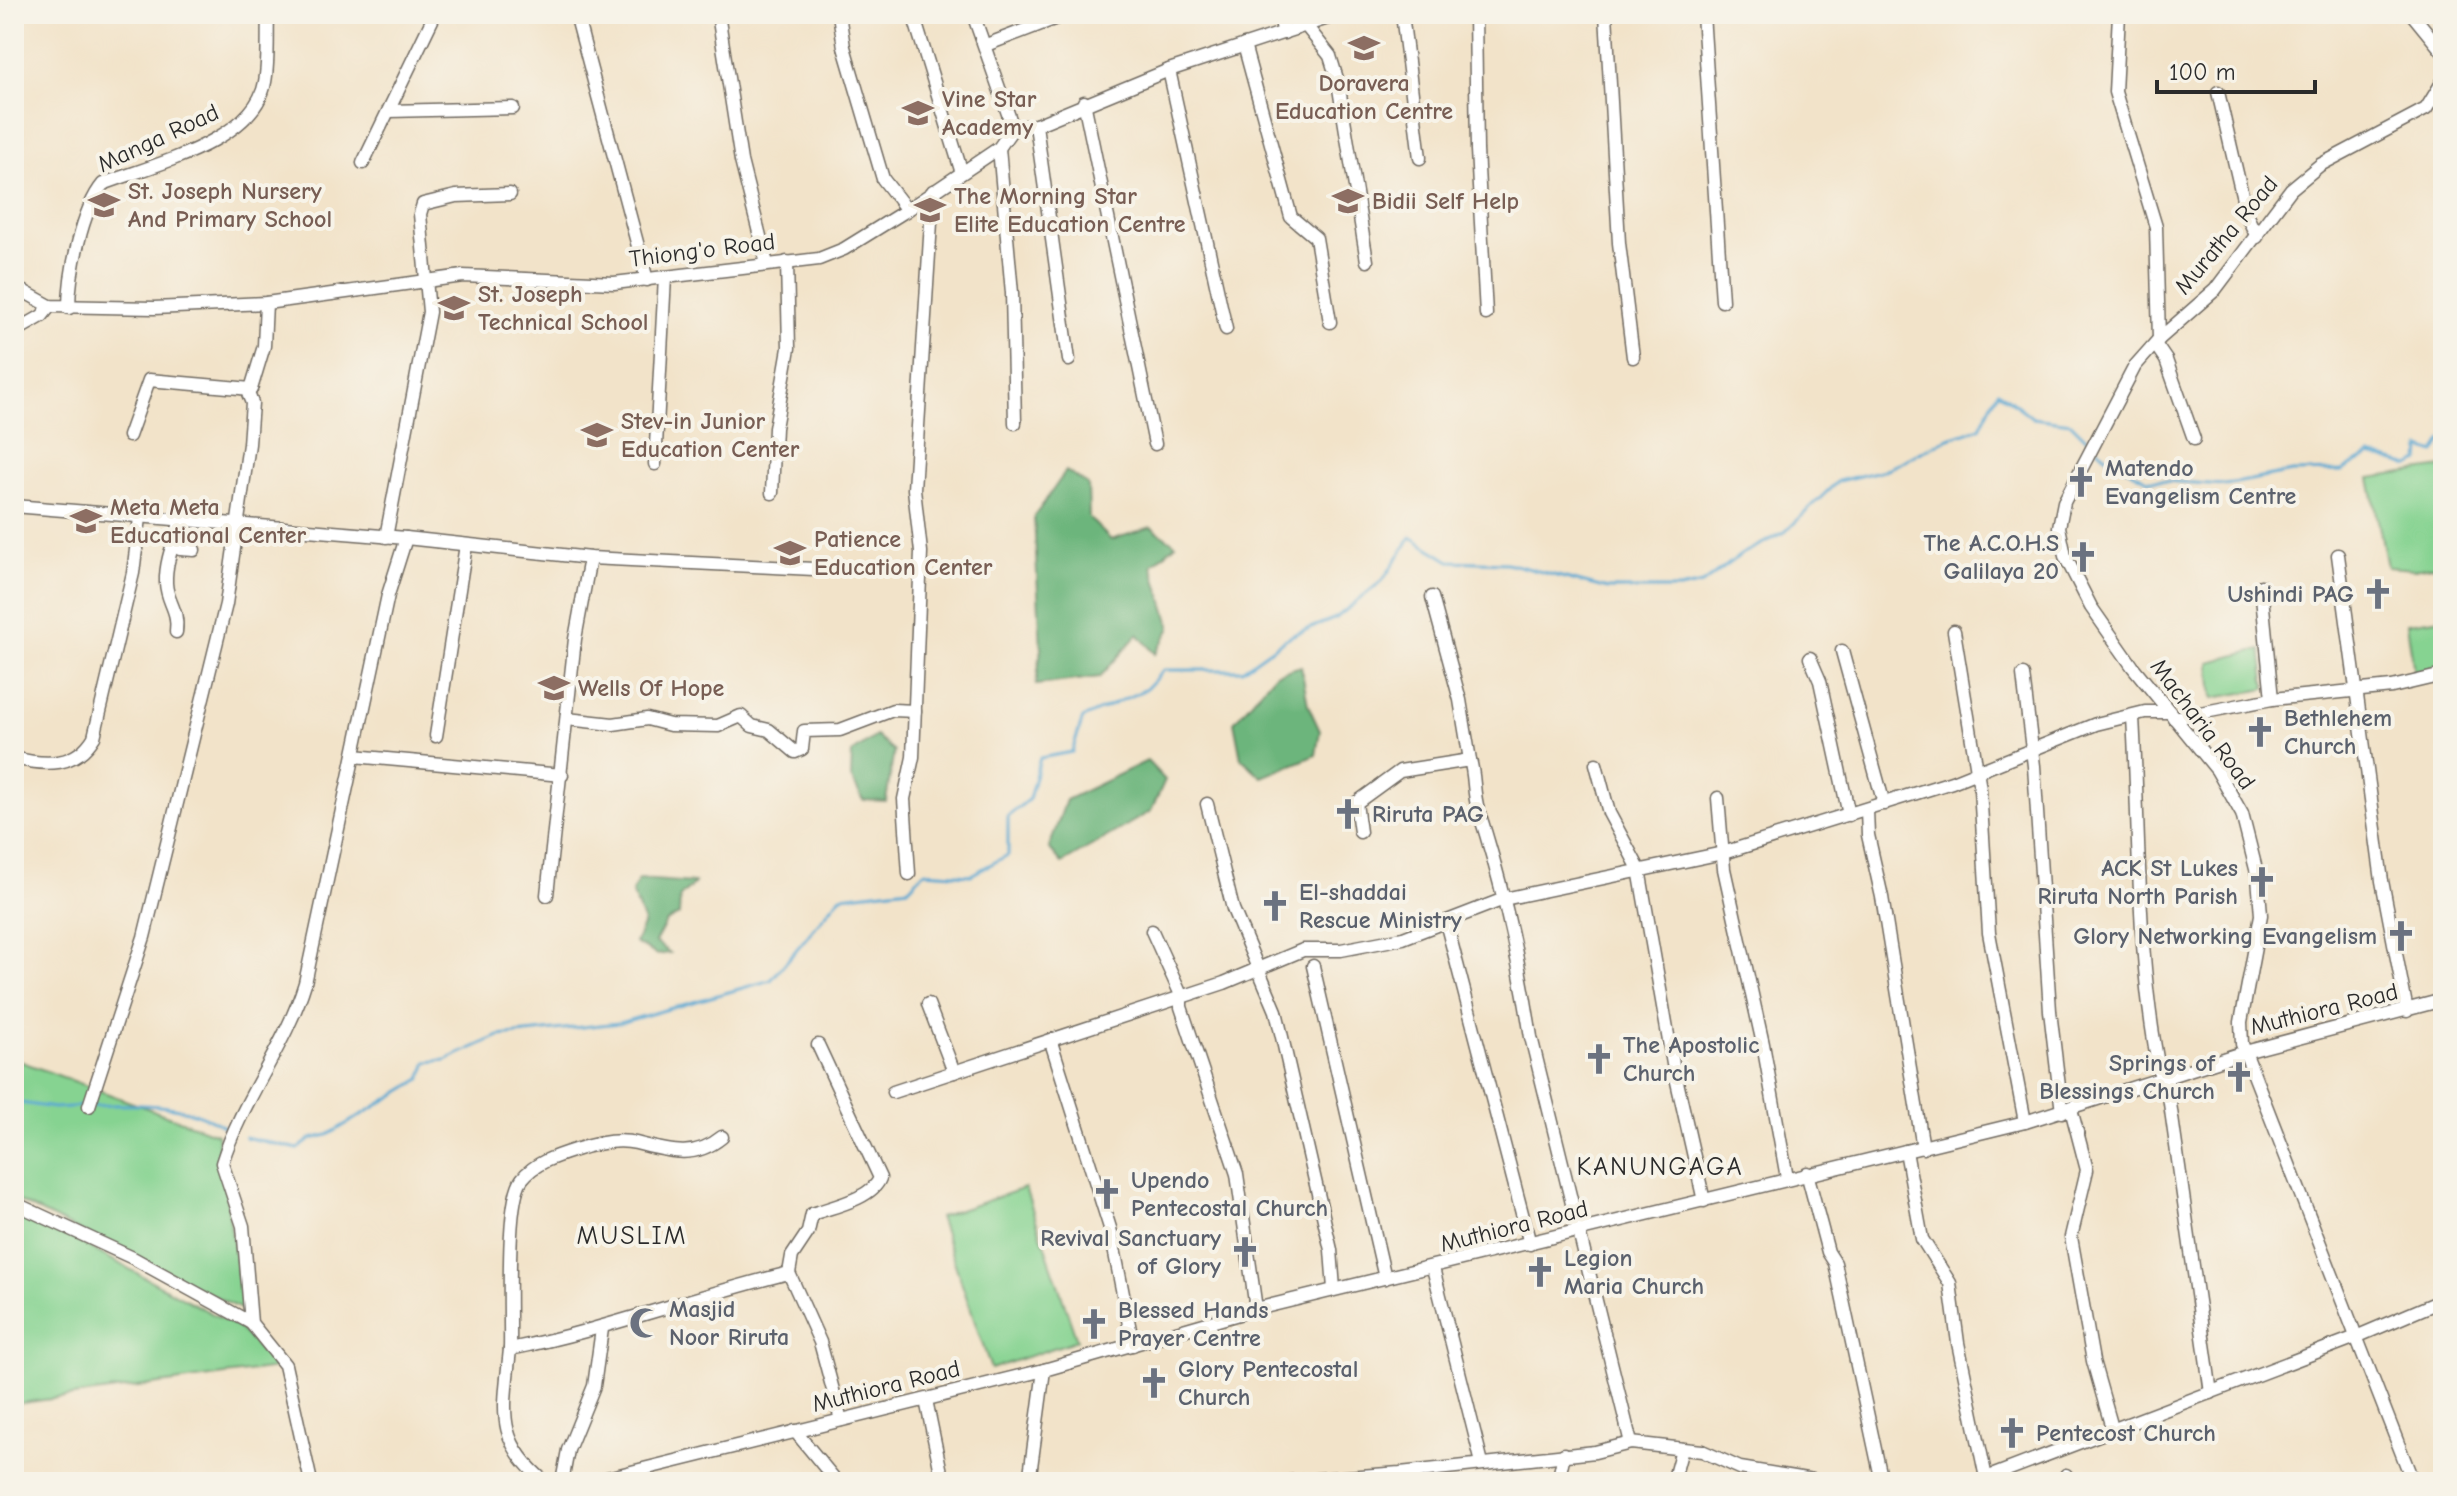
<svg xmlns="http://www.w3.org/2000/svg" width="2457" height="1496" viewBox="0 0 2457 1496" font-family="'Comic Neue',sans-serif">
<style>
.green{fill:#86d391;stroke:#587f5e;stroke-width:2}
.forest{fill:#6cb57b;stroke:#4c7053;stroke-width:2}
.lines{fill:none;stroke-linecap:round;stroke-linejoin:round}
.stream{stroke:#58a7d2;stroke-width:3}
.minor-casing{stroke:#716b62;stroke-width:15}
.minor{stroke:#fff;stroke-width:12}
.labels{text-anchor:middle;stroke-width:8;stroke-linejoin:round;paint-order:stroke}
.education-label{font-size:24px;font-weight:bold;fill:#785e54;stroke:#f7f3e8;text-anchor:start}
.street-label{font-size:24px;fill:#2b2b2b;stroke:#f7f3e8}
.worship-label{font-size:24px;font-weight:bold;fill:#5b616d;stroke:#f7f3e8;text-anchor:start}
.neighbourhood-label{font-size:26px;letter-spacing:2px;fill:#2b2b2b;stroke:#f7f3e8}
</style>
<rect width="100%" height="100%" fill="#f7f3e8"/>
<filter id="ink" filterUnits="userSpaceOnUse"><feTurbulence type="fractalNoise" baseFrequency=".0125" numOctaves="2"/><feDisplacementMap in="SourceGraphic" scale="16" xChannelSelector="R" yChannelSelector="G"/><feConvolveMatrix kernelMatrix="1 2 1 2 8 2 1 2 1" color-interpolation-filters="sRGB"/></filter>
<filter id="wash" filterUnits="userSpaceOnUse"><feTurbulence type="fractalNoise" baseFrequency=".006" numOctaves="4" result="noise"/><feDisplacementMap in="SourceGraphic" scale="32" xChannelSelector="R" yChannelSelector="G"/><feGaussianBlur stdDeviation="1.8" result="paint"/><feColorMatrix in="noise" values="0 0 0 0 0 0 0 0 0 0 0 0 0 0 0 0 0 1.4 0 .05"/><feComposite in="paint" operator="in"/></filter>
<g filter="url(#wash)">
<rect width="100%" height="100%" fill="#f2e3c9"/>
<g class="green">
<polygon points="2443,467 2443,564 2415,569 2387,567 2370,478"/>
<polygon points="2443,618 2443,664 2414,673 2407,623"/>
<polygon points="2261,649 2266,689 2213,698 2210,662"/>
<polygon points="14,1059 217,1134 243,1310 14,1199"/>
<polygon points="1025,1188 1077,1340 991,1369 939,1217"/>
<polygon points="14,1207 239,1328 276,1368 14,1404"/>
</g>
<g class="forest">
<polygon points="1066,471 1088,485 1089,518 1111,540 1151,527 1176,544 1152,565 1171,628 1155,654 1138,634 1100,677 1036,685 1041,649 1034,517"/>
<polygon points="1301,666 1308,705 1320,731 1316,755 1262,777 1241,758 1234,722 1275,674"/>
<polygon points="876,736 894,751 886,801 863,800 851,778 852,753"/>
<polygon points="1147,761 1165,780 1151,811 1062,863 1049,848 1066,800"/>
<polygon points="639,879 695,883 680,897 679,915 666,922 655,942 670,953 657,955 635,943 644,923 632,892"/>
</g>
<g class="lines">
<g class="stream">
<polyline points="2097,448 2111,461 2148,480 2225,485 2292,472 2342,471 2370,455 2410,466 2420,461 2421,448 2435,453 2443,439"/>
<polyline points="14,1102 54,1108 86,1106"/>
<path d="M93,1106C140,1103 190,1102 230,1131"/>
<polyline points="245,1137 298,1149 311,1139 328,1135 421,1079 427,1062 446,1060 499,1036 619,1023 771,980 841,896 909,888 924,872 971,875 1008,855 1008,816 1029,799 1040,758 1072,752 1083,718 1146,689 1164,670 1242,670 1290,636 1336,618 1383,580 1411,537 1450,561 1507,563 1608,589 1680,589 1702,584 1742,554 1785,532 1838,481 1885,470 1949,438 1980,428 1998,391 2033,418 2071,423 2091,443"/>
</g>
</g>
</g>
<g filter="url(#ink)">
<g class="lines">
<defs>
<g id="minor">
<polyline points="576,14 647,280"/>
<polyline points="718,14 741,161 767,264"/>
<polyline points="839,14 844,47 883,179 907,210"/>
<polyline points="913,14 961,170"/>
<polyline points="973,14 1013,128"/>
<polyline points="1279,14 1284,33"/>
<polyline points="1402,14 1420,158"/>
<polyline points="1475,14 1477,150 1486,314"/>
<polyline points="1606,14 1619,243 1633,357"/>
<polyline points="1703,14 1722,301"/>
<polyline points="2119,14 2115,92 2156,227 2159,339"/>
<polyline points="2412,14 2443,52"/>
<polyline points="1307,27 1330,56 1338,82 1367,261"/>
<polyline points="986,45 1067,14"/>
<polyline points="1244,45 1291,217 1316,238 1330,322"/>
<polyline points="1169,70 1226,329"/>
<polyline points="2218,92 2247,216 2257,237"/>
<polyline points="1084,102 1155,444"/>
<polyline points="389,111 513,108"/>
<polyline points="1036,125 1069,360"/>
<polyline points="999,148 1012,293 1015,423"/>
<polyline points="363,163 435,14"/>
<polyline points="14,286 50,306 154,308 266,303 463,276 614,283 819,259 844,249 907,210 999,148 1013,128 1036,125 1169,70 1340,14"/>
<path d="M69,308C69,274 82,209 103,184C152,165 255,141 265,82C269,61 267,36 268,14"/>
<polyline points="14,332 42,316 50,306"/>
<polyline points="2155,344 2166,360 2194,439"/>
<polyline points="129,436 149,380 251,389 264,346 266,303"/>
<polyline points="655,464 665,277"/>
<polyline points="772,493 775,428 789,348 787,262"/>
<polyline points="14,506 406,538 590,558 834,570"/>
<polyline points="386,537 429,312 420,214 423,204 456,196 510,194"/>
<polyline points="175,538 180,549 194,550"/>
<polyline points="2338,555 2382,881 2407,1011"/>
<polyline points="2261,586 2272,699"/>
<polyline points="1432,597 1460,700 1470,760"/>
<polyline points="1954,631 1980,789 1989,933 2025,1122"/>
<path d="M176,632C179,609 167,603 166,583C165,562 174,542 181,521"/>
<polyline points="1842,651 1884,804"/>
<polyline points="1810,658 1820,681 1849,815"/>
<polyline points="2023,675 2034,766 2050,1011 2062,1112"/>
<path d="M2133,717C2140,838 2136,960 2161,1079"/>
<polyline points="2174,718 2272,699 2392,687 2443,675"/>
<polyline points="567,719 613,724 647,719 670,725 718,726 741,716 752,726 769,730 795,752 802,749 804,731 840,730 893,710 915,711"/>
<polyline points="436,736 466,545"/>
<polyline points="354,756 562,775"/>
<path d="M14,758C46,766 76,767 94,737L133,573L140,518"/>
<polyline points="1596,764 1609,813 1639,869 1673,1064 1704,1201"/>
<polyline points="1718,798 1724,869 1763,1044 1787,1178"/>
<polyline points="1207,804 1233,909 1276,1011 1331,1250 1334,1289"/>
<polyline points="1867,810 1868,835 1882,897 1923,1148"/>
<path d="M1360,832L1356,803L1400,771L1470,760C1475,776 1473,793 1478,809C1502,882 1519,960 1531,1037L1631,1443"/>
<polyline points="909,874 904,799 913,757 921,552 914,489 933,191"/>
<polyline points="547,895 575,639 590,558"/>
<polyline points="1446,922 1530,1244"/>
<polyline points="1152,931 1181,995 1181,1007 1237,1174 1256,1309"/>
<polyline points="1313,966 1385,1278"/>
<polyline points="928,1004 954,1072"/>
<polyline points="1051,1042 1110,1228 1133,1345"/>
<path d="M818,1045L880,1178C872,1199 831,1207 812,1214L808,1232L792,1256L789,1273L820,1342L841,1420"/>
<polyline points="2166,1075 2211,1393"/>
<polyline points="893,1092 1224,983 1303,950 1341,950 1403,938 1504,899 1723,853 1952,782 2096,724 2145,712 2169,712"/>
<polyline points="89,1106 144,937 226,604 249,444 252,403 247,391"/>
<polyline points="2071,1109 2087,1170 2071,1237 2093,1361 2112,1428"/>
<polyline points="1906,1151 1922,1239 1950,1283 1958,1343 1986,1478 1984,1482"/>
<polyline points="1807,1173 1828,1252 1835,1263 1882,1482"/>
<polyline points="14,1203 133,1258 251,1323"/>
<polyline points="1433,1268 1482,1463"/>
<path d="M510,1349C511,1315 505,1202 522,1179C534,1163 556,1156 575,1150C593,1144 617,1138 636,1143C668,1151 694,1160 722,1137"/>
<polyline points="926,1400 943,1482"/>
<polyline points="795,1431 837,1482"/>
<polyline points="2066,1475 2067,1482"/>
<polyline points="1986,1478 2356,1337 2443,1300"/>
<path d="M311,1482L285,1365L251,1323L243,1226L222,1163C242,1099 286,1046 305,983L388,595L406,538"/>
<path d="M545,1482C494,1440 504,1411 510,1349C605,1330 695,1296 789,1273"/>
<polyline points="562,1482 568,1450 594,1386 602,1329"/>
<polyline points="591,1482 1044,1370 1256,1309 2025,1122 2245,1052 2443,1000"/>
<polyline points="1029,1482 1044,1370"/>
<polyline points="1281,1482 1400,1473 1595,1452 1631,1443 1702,1451 1740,1468 1825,1482"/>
<polyline points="1558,1482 1564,1454"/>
<polyline points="1673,1482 1682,1449"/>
<polyline points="2413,1482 2242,1044 2241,1022 2261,915 2258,877 2242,814 2217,770 2133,667 2091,607 2065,556 2059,527 2064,502 2135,366 2159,339 2215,290 2291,189 2320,165 2426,109 2443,81"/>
</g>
</defs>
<use href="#minor" class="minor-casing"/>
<use href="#minor" class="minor"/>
</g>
</g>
<defs>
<symbol id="school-bare" viewBox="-9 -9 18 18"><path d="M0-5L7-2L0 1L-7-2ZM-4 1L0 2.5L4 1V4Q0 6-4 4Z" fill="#8d6e63" stroke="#f7f3e8" stroke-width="2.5" paint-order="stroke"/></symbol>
<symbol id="church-bare" viewBox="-9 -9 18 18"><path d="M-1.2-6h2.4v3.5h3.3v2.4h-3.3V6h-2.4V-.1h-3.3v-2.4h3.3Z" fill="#6b7280" stroke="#f7f3e8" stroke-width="2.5" paint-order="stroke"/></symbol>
<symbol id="mosque-bare" viewBox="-9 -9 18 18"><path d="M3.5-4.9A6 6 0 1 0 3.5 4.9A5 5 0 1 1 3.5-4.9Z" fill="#6b7280" stroke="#f7f3e8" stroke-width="2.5" paint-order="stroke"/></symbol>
</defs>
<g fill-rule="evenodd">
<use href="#school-bare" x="1342" y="26" width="44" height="44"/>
<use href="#school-bare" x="896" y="91" width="44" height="44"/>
<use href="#school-bare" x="1326" y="179" width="44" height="44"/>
<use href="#school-bare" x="82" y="183" width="44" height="44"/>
<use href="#school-bare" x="908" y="188" width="44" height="44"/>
<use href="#school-bare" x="432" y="286" width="44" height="44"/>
<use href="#school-bare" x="575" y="413" width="44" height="44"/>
<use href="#church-bare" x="2059" y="460" width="44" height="44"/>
<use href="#school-bare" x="64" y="499" width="44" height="44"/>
<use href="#school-bare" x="768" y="531" width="44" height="44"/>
<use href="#church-bare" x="2061" y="535" width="44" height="44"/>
<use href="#church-bare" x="2356" y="572" width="44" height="44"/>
<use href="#school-bare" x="532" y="666" width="44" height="44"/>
<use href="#church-bare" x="2238" y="710" width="44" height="44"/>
<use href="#church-bare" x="1326" y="792" width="44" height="44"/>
<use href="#church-bare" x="2240" y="860" width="44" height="44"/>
<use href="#church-bare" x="1253" y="884" width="44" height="44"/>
<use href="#church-bare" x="2379" y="914" width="44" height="44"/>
<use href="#church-bare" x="1577" y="1037" width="44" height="44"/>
<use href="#church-bare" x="2217" y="1055" width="44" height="44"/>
<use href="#church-bare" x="1085" y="1172" width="44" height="44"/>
<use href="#church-bare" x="1223" y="1230" width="44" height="44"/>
<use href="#church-bare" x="1518" y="1250" width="44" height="44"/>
<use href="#mosque-bare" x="623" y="1301" width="44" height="44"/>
<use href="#church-bare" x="1072" y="1302" width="44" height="44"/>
<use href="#church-bare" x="1132" y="1361" width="44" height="44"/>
<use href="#church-bare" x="1990" y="1411" width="44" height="44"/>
</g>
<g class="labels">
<g class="education-label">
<text x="1364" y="91" text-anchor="middle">Doravera<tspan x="1364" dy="28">Education Centre</tspan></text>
<text x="942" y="107">Vine Star<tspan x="942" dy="28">Academy</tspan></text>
<text x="128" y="199">St. Joseph Nursery<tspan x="128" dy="28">And Primary School</tspan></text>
<text x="954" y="204">The Morning Star<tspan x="954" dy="28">Elite Education Centre</tspan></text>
<text x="1372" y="209">Bidii Self Help</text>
<text x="478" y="302">St. Joseph<tspan x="478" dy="28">Technical School</tspan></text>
<text x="621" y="429">Stev-in Junior<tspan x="621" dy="28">Education Center</tspan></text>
<text x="110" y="515">Meta Meta<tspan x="110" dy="28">Educational Center</tspan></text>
<text x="814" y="547">Patience<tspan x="814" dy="28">Education Center</tspan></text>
<text x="578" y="696">Wells Of Hope</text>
</g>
<g class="street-label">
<text transform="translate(158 138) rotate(-25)" y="8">Manga Road</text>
<text transform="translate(2226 235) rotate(-50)" y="8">Muratha Road</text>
<text transform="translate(702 250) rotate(-7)" y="8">Thiong'o Road</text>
<text transform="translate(2203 724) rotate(53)" y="8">Macharia Road</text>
<text transform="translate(2324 1009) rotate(-14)" y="8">Muthiora Road</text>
<text transform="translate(1514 1226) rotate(-14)" y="8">Muthiora Road</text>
<text transform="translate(886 1386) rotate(-14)" y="8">Muthiora Road</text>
</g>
<g class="worship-label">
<text x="2105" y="476">Matendo<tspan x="2105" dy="28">Evangelism Centre</tspan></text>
<text x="2059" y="551" text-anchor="end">The A.C.O.H.S<tspan x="2059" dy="28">Galilaya 20</tspan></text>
<text x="2354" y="602" text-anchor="end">Ushindi PAG</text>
<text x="2284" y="726">Bethlehem<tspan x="2284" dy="28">Church</tspan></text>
<text x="1372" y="822">Riruta PAG</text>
<text x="2238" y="876" text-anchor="end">ACK St Lukes<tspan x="2238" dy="28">Riruta North Parish</tspan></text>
<text x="1299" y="900">El-shaddai<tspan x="1299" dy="28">Rescue Ministry</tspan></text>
<text x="2377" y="944" text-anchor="end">Glory Networking Evangelism</text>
<text x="1623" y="1053">The Apostolic<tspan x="1623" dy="28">Church</tspan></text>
<text x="2215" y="1071" text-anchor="end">Springs of<tspan x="2215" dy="28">Blessings Church</tspan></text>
<text x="1131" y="1188">Upendo<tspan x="1131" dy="28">Pentecostal Church</tspan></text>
<text x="1221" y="1246" text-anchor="end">Revival Sanctuary<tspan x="1221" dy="28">of Glory</tspan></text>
<text x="1564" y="1266">Legion<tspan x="1564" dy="28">Maria Church</tspan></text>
<text x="669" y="1317">Masjid<tspan x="669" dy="28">Noor Riruta</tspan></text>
<text x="1118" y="1318">Blessed Hands<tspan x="1118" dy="28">Prayer Centre</tspan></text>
<text x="1178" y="1377">Glory Pentecostal<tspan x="1178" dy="28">Church</tspan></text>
<text x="2036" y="1441">Pentecost Church</text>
</g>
<g class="neighbourhood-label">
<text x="1660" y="1175">KANUNGAGA</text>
<text x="632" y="1244">MUSLIM</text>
</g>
</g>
<rect width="2457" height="1496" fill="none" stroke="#f7f3e8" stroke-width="48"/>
<path d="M2157 80v12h158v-12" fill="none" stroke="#2b2b2b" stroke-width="4"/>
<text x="2169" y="80" font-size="24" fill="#2b2b2b" stroke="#f7f3e8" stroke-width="6" paint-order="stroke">100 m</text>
</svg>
